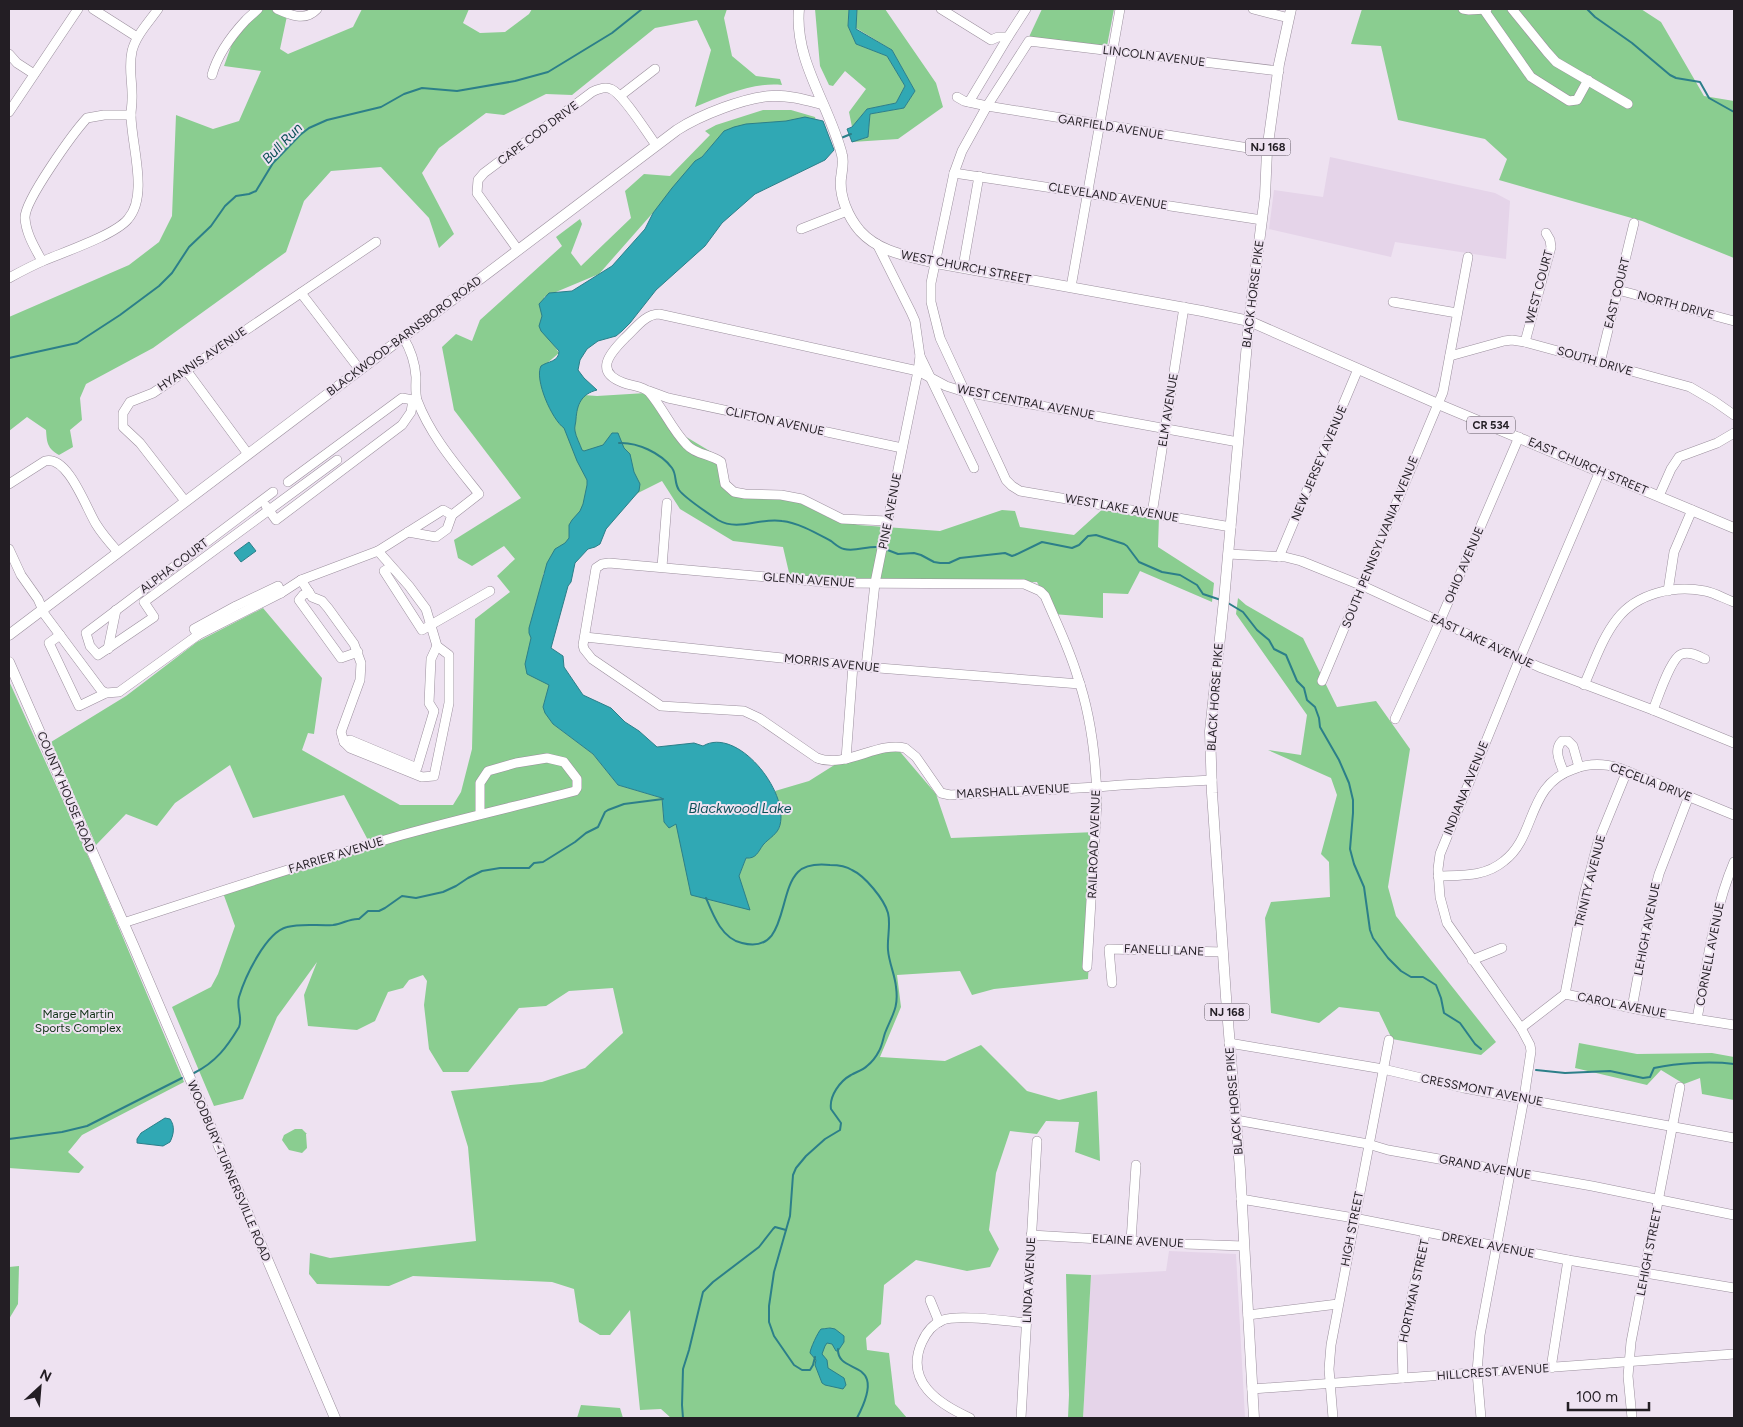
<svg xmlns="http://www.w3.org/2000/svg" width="1743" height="1427" viewBox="0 0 1743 1427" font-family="Figtree,sans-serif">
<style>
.built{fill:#e5d4e9}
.green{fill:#8acd90}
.water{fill:#30a8b4;stroke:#2c7f89}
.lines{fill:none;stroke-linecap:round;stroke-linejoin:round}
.stream{stroke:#2c7f89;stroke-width:2}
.minor-casing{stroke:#9b8f9d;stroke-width:10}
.major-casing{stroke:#9b8f9d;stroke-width:11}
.minor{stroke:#fff;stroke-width:9}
.major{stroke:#fff;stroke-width:10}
.labels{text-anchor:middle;stroke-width:4;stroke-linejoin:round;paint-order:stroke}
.shield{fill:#eee2f1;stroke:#605962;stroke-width:1}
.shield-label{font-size:11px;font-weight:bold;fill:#231e24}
.street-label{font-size:12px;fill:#231e24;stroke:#eee2f1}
.park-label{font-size:12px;fill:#113216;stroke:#eee2f1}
.water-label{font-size:14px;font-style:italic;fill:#0d5158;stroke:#eee2f1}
</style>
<rect width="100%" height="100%" fill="#eee2f1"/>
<g class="built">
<polygon points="1330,157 1495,193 1510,201 1506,259 1395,242 1391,257 1269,229 1274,190 1323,197"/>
<polygon points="1169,1251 1236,1254 1245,1418 1083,1418 1091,1275 1166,1271"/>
</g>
<g class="green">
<path d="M257,9H276L287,16L280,49L288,54L353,27L362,9H469L463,23L480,33L505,32L529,14L532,9H727L724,18L732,56L756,76L780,79L782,85C752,82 723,96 695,107L711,50L697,20L655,28L572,95L546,94L504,115L486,113L439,148L422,173L454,234L439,248L429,218L381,167L331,171L304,201L286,252L153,348L86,384L80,398L82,420L70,430L73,447L59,455C47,448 47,443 46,430L27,417L9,431V317L129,265L159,242L172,216L176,115L213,129L239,121L261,71L224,66L238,27Z"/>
<polygon points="815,9 849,9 848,26 856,44 887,56 905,86 896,103 867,109 852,127 849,112 866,89 845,71 833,86 829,85 820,66"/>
<polygon points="857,9 885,9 936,83 943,107 898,139 852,142 868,137 870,114 904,108 915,91 892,50 856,28"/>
<polygon points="1042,9 1114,9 1107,46 1029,37"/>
<polygon points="1362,9 1641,9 1661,22 1704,96 1734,101 1734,258 1642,221 1499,180 1507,159 1485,139 1398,120 1381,46 1351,44"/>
<polygon points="763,110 791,110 815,117 816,121 724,132 599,274 544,297 547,334 559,353 539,370 543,392 597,396 646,393 678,432 723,459 726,491 772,493 858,525 940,531 1002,510 1015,511 1020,527 1074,535 1106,506 1159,516 1158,547 1214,583 1212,602 1140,571 1128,594 1103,593 1103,618 1053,614 1037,582 883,586 790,577 783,547 733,541 680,509 662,481 638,493 543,574 550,685 543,707 553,724 593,754 618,785 662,798 664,822 676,823 739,876 746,858 780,827 775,791 809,781 855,752 896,747 936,794 951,838 1096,832 1088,979 994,989 972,995 960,971 897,975 901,1007 880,1057 945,1061 981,1045 1027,1091 1059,1100 1097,1091 1100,1161 1075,1152 1079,1122 1046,1121 1037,1134 1010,1131 996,1173 989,1230 999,1249 990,1267 967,1271 916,1260 884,1285 881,1324 866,1338 867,1350 889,1353 895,1404 907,1418 671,1418 661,1409 640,1410 630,1310 610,1335 600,1335 579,1322 574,1289 552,1282 413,1276 389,1286 317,1284 309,1274 310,1253 330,1258 476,1241 468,1147 451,1091 542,1082 585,1068 623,1033 613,988 569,991 546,1006 519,1008 468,1072 443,1072 429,1049 424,1005 427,981 423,975 409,980 403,988 388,992 375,1021 357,1030 308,1026 304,995 317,962 277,1017 243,1099 214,1106 172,1007 211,987 218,974 235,926 222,890 370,844 344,795 253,818 230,765 175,803 157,826 126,814 96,845 51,742 126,696 197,642 263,608 322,678 314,734 308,733 302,750 400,805 453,805 461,792 472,749 475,619 510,592 497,576 515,559 504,546 472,566 458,558 454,540 521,498 454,410 442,347 456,334 472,341 480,320 562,246 556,237 580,219 582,224 571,253 581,266 631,218 625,191 644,174 670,176 710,135 705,131 716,125"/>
<polygon points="1238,598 1246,605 1303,638 1337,707 1376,701 1410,749 1388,887 1396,916 1496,1042 1481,1055 1392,1039 1379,1012 1339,1007 1319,1023 1271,1013 1265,918 1271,902 1330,897 1329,862 1321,854 1337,795 1331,778 1268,750 1301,755 1307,715 1236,614"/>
<polygon points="9,681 97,876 184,1082 82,1135 68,1152 84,1167 79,1173 9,1168"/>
<polygon points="1579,1043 1637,1054 1712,1053 1734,1057 1734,1100 1702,1094 1700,1078 1684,1084 1661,1070 1647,1085 1575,1068"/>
<polygon points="295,1129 302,1129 307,1134 306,1134 307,1148 302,1153 289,1150 282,1140 284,1135"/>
<polygon points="19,1266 18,1304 9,1319 9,1267"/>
<polygon points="1066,1274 1091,1275 1083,1418 1068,1418 1069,1395"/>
<polygon points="581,1405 620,1408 623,1418 577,1418"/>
</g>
<g class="water">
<polygon points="849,9 857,9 856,29 892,50 915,91 904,108 870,114 868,137 852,142 847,129 852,127 867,109 896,103 905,86 887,56 856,44 848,26"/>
<path d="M805,117L823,121L834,150L825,160L755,194L722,223L705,246L656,290L630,323L622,331L616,336L598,341L587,349L580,360L578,370L584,378L597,390C581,394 577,405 576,419C576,423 574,427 575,431C576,437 580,444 582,450L584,451L603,445L612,433H618L624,448L630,454L634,472L640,484L639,491L606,529L600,544L595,547L588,549L575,563L571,582L568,586L551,648L563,656L564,667L583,695L611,708L625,722L639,731L657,747L694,743L703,746C737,726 789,791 780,825C778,834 769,838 763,845C758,852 756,859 746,858L739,876L750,910L691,895L676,824L669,828L664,822L662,798L618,785L593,754L553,724L545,713L543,707L549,685L527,674L525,664L531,638L529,633V628L547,563L555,549L565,543L569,538V525L572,520L580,511L583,504L587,485V480L577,461L564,428C552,420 534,379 541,366C548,361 559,362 559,351L541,331L539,326L542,316L539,304L549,293L572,291L612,266L645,229L653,213L672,188L695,161L702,157L724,131L734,127L746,124L786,121Z"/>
<polygon points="249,542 256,551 241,562 234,553"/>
<path d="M165,1118L170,1119C175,1126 174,1134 170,1142L163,1146L137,1143V1139L141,1133Z"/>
<path d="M830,1328L835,1329L844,1336V1342L838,1351H836L832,1344L827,1343L825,1346L822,1354L827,1360L828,1368L844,1378L846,1385L843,1389L825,1385L822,1383L815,1365L816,1360L810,1353C810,1349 818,1332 821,1329C823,1329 829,1328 830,1328Z"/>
</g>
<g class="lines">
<g class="stream">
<polyline points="1587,9 1595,17 1632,43 1670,75 1676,78 1700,82 1709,98 1734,112"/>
<polyline points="841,138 851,134"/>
<polyline points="9,358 77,343 120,315 159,286 172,273 189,247 211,226 225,206 236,196 249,194 256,191 273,163 300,135 309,128 327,120 381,107 404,94 422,88 457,91 515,81 548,72 612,33 642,9"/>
<path d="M619,443C637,442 661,453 672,468C677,475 674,483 679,490C685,498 709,514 718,520C739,532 760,517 782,521C799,523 816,533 831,541C835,544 839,548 844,549C855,552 867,546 878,547"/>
<polyline points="885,549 898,554 914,553 921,555 934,562 940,563 949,563 960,558 1005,553 1012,556 1015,555 1042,542 1072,548 1079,545 1088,536 1096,535 1124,544 1127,546 1139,562 1162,572 1180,575 1197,585 1203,594 1221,600"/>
<polyline points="1228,603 1243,612 1257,630 1269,640 1274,649 1286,655 1297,681 1304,688 1307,700 1315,707 1319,718 1320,727 1339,760 1349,783 1353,800 1353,813 1350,849 1354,864 1364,887 1370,930 1373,938 1388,958 1401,971 1411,977 1423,977 1436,985 1441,998 1444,1013 1460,1023 1475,1044 1481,1049"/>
<path d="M706,898C713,915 722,939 742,943C788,955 777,893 798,872C806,864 820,864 830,865C838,865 846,866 852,870C865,876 884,899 888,913C891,925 887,937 888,950C889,963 895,975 896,987C899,1008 892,1015 885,1033C883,1039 882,1046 879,1051C876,1057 872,1062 867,1066C863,1070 856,1072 851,1075C840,1081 829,1096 831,1109L841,1123L840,1130L825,1139L806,1156L796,1168L793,1175L790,1216L774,1272L769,1306V1322L774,1336L794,1365L802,1370H810L813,1365L815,1357"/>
<path d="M1536,1070L1565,1073L1610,1071L1643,1078L1650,1077L1654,1068C1678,1063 1710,1061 1734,1064"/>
<path d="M194,1073C216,1062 227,1047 239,1027C243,1017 236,1008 239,997C245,977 266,932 287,927C302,923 318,926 333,925C343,924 350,918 359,919L368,911H379L385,908L402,896L416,898L443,892L456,886L468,878L482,871L500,868H529L534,863L543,862L575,842L586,833L598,827L605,812L608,810L624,804L663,799"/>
<polyline points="9,1139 62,1132 87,1126 182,1078"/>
<path d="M838,1349C837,1377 890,1355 857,1418"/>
<polyline points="683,1418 682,1405 683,1369 689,1350 703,1292 713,1282 759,1247 773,1229 775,1227 786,1230"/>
</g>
<defs>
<g id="minor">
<polyline points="93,9 137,37"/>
<path d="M277,9C290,15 305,22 317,9"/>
<polyline points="941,9 991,40 998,37 1008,37 1026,9"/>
<polyline points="1253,9 1289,18"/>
<polyline points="1463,9 1469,10 1487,9"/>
<polyline points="1512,9 1547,52 1556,62 1628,104"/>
<polyline points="1484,10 1531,77 1569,101 1577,100 1588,80"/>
<polyline points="9,54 17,63 34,74"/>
<path d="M212,75C218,53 231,36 246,20C250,16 254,13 258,9"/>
<polyline points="620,96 655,69"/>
<polyline points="957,97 964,101 987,106 1267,151"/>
<polyline points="969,102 1008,37"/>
<polyline points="9,112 78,9"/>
<polyline points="954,173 1262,220"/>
<polyline points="801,229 847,211"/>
<polyline points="877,244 911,312 915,321 920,356 974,468"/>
<path d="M518,250L477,193L478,180L484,173L592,92C598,89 605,86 611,89C623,94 647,133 656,145"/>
<path d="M42,261C35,248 26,234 25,218C24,201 74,132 87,118L104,115H131"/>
<polyline points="963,267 979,176"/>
<path d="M9,278C20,272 31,266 43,261C64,252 115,235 128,219C149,195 131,144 131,115C131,110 132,105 132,100C133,82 128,70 132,51C136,35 149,22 158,9"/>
<polyline points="1071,287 1120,9"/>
<polyline points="1618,290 1734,321"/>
<polyline points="301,293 360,370"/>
<polyline points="1393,302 1457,313"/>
<polyline points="1525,342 1551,247 1550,240 1546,233"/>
<polyline points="1450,356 1504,341 1512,340 1525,342 1690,387 1714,401 1734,415"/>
<polyline points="1600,363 1634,223"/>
<polyline points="186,370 248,454"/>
<polyline points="649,391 668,398 902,448"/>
<polyline points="288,482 402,398 413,400 416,398"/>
<path d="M9,484L45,461C68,455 86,508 96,524C102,534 110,543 118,552"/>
<polyline points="273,492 86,633 90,646 98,655 154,617 144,602 337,460"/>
<polyline points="1659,496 1671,469 1679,457 1717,443 1734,433"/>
<polyline points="185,501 140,443 123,427 123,413 130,402 153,393 376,242"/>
<polyline points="266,506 276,520 402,425 411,412 413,400"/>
<polyline points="1152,514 1184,307"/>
<path d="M887,521L842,519L802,499L781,495L745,494L734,492L725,484L721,462C711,454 696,455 687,445C672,430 663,408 649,392C643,386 632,386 624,383C593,372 610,353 625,338C635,329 645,314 659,314L918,371L946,386L965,392L1238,442"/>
<polyline points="1231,527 1020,491 1012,486 1006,480 1001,469 940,338 931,302 931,283 954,173 962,151 987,106 1029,41 1279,71"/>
<polyline points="408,532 436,537 447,529 452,515"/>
<polyline points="9,549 21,575 38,599 45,615 101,690 106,693"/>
<polyline points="1228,554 1285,557 1301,561 1363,586 1539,667 1653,710 1734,743"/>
<polyline points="1279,557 1358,369"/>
<polyline points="391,567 384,571 422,630 490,591"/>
<polyline points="662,567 667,503"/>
<polyline points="301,580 312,597 322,601 328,608 354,644 361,663 360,680 341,732 344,742 350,748 422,777 434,776 449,703 449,655 437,646 426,609 409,586 378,551"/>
<polyline points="1668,591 1674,552 1692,510"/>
<polyline points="309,592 303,595 299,600 341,658 358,652"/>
<path d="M60,635L49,643L79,706L106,693L119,692L198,635L281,593L301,580L378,551L443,510L452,515L479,494C456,465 430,435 417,400C415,393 416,384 416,377C415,362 411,350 403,337"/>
<polyline points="198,635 194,629 236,606 278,586 281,593"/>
<polyline points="585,637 866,667 1080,684"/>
<polyline points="108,649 116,610"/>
<polyline points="866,667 875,583 918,371 920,356"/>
<polyline points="1322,681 1443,392 1468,257"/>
<path d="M1584,685C1594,663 1602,638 1617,619C1637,593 1674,585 1705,591C1715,593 1725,599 1734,602"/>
<path d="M1653,710C1658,698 1671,657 1682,654C1690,651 1698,656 1705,659"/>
<polyline points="1395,719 1440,621 1519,437"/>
<polyline points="344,742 350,740 417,768 434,711 429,703 431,659 437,646"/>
<polyline points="846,759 853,665"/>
<path d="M1564,773C1560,762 1553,750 1562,741H1568L1573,746L1579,767"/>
<path d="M1438,876C1462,875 1485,877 1504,861C1537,836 1526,785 1574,769C1589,763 1603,763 1619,768L1734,815"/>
<path d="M123,923C216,893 308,862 402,835C459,819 517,806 575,791L577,788V779L564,762L547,758L516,763L488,771L480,783V814"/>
<polyline points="1472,960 1502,948"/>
<path d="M1087,967L1097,801C1096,759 1091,715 1077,675C1069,648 1056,622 1045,596L1040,591L1024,584L834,583L609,563L602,564L596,568L583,645L584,649L592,659L661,706L744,711L759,718L817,758C845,769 878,741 905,748L916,757L941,793L950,795L1097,787L1121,785L1212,780"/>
<polyline points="1112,983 1109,949 1223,952"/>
<polyline points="1565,994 1584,895 1598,842 1627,771"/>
<polyline points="1632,1008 1652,901 1659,874 1689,796"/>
<path d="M1697,1019C1707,966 1713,912 1734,862"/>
<polyline points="1521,1028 1565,994 1651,1012 1734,1025"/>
<polyline points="1229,1043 1383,1069 1464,1088 1734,1138"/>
<polyline points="1236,1120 1368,1144 1388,1150 1592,1186 1734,1215"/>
<polyline points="1241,1199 1354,1218 1568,1260 1734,1288"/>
<polyline points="1031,1235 1185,1244 1244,1246"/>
<polyline points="1131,1241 1136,1165"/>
<polyline points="930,1300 939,1322"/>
<polyline points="1248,1315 1338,1304"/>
<polyline points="1551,1368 1568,1260"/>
<polyline points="1403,1378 1402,1344 1425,1233"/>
<polyline points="1252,1389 1734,1354"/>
<path d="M970,1418C939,1404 904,1382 922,1342C926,1333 933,1324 943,1320C957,1314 1008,1321 1026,1323"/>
<polyline points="1021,1418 1037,1141"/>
<polyline points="1333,1418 1329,1369 1331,1345 1389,1040"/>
<polyline points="1481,1418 1477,1372 1480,1335 1524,1098 1531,1051 1530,1045 1521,1028 1447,923 1440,897 1438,869 1440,854 1520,658 1600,471"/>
<polyline points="1632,1418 1628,1376 1631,1342 1680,1087"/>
</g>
<g id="major">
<path d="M799,9C794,61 830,106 842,155C844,162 842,170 841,178C839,196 848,217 860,231C880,253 909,256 936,263L1202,311L1249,321L1438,404L1734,528"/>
<path d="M9,635L677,130C700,115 746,97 772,96C789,95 806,100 822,104"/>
<polyline points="9,662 134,947 335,1418"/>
<polyline points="1254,1418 1240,1169 1226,997 1212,793 1210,731 1224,600 1249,321 1265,196 1267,151 1279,64 1291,9"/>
</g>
</defs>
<use href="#minor" class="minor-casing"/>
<use href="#major" class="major-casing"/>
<use href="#minor" class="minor"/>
<use href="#major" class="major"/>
</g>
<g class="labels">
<g class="shield">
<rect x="1245.5" y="138.5" width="45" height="17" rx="4"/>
<rect x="1467" y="416.5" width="48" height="17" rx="4"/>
<rect x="1204.5" y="1003.5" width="45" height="17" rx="4"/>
</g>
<g class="shield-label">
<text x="1268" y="151">NJ 168</text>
<text x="1491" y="429">CR 534</text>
<text x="1227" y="1016">NJ 168</text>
</g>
<g class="street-label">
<text transform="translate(1154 56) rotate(7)" y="4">LINCOLN AVENUE</text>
<text transform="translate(1111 127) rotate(9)" y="4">GARFIELD AVENUE</text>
<text transform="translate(538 133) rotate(-37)" y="4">CAPE COD DRIVE</text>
<text transform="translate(1108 196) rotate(9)" y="4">CLEVELAND AVENUE</text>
<text transform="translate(966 267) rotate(11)" y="4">WEST CHURCH STREET</text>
<text transform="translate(1539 287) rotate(-75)" y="4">WEST COURT</text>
<text transform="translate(1617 293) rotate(-76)" y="4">EAST COURT</text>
<text transform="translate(1253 294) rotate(-83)" y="4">BLACK HORSE PIKE</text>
<text transform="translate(1676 305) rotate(15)" y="4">NORTH DRIVE</text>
<text transform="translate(404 336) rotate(-37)" y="4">BLACKWOOD-BARNSBORO ROAD</text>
<text transform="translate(202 359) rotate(-34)" y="4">HYANNIS AVENUE</text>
<text transform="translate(1595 361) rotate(16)" y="4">SOUTH DRIVE</text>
<text transform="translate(1026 402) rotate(11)" y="4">WEST CENTRAL AVENUE</text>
<text transform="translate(1168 410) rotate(-81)" y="4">ELM AVENUE</text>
<text transform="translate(775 421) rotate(12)" y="4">CLIFTON AVENUE</text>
<text transform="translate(1319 463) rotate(-67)" y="4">NEW JERSEY AVENUE</text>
<text transform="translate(1588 466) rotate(23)" y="4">EAST CHURCH STREET</text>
<text transform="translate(1122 508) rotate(10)" y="4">WEST LAKE AVENUE</text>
<text transform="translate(890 511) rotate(-79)" y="4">PINE AVENUE</text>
<text transform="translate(1380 542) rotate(-68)" y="4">SOUTH PENNSYLVANIA AVENUE</text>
<text transform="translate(1464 565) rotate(-67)" y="4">OHIO AVENUE</text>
<text transform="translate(174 566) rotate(-37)" y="4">ALPHA COURT</text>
<text transform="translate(809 580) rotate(4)" y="4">GLENN AVENUE</text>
<text transform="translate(1482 641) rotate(25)" y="4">EAST LAKE AVENUE</text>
<text transform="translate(832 663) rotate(6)" y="4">MORRIS AVENUE</text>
<text transform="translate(1215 697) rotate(-86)" y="4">BLACK HORSE PIKE</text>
<text transform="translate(1651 782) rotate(21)" y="4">CECELIA DRIVE</text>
<text transform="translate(1466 788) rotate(-68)" y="4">INDIANA AVENUE</text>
<text transform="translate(1013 791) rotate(-3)" y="4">MARSHALL AVENUE</text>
<text transform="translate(66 792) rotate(67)" y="4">COUNTY HOUSE ROAD</text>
<text transform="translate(1094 844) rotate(-88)" y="4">RAILROAD AVENUE</text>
<text transform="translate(336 855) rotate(-17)" y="4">FARRIER AVENUE</text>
<text transform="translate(1590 881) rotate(-76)" y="4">TRINITY AVENUE</text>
<text transform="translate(1647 929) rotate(-79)" y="4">LEHIGH AVENUE</text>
<text transform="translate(1164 950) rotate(2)" y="4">FANELLI LANE</text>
<text transform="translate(1710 954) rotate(-79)" y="4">CORNELL AVENUE</text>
<text transform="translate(1622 1005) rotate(11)" y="4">CAROL AVENUE</text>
<text transform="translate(1482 1090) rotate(11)" y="4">CRESSMONT AVENUE</text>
<text transform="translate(1234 1101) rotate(-95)" y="4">BLACK HORSE PIKE</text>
<text transform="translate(1485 1167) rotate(10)" y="4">GRAND AVENUE</text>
<text transform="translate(229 1171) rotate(67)" y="4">WOODBURY-TURNERSVILLE ROAD</text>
<text transform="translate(1352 1229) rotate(-79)" y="4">HIGH STREET</text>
<text transform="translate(1138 1241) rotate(3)" y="4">ELAINE AVENUE</text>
<text transform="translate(1488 1245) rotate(11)" y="4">DREXEL AVENUE</text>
<text transform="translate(1649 1252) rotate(-79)" y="4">LEHIGH STREET</text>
<text transform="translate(1029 1280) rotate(-87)" y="4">LINDA AVENUE</text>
<text transform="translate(1414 1291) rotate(-78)" y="4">HORTMAN STREET</text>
<text transform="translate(1493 1372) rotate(-4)" y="4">HILLCREST AVENUE</text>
</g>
<g class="park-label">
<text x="78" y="1018">Marge Martin<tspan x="78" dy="14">Sports Complex</tspan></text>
</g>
<g class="water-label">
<text transform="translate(282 143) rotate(-46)" y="5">Bull Run</text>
<text x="740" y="813">Blackwood Lake</text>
</g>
</g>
<rect width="1743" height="1427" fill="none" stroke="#231e24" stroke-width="20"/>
<g transform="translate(40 1387) rotate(26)" stroke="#eee2f1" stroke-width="4" paint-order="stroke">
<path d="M0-4L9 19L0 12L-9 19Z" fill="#231e24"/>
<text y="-8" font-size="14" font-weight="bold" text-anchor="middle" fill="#231e24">N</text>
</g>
<path d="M1568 1402v8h81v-8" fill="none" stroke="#231e24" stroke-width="2.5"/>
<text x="1576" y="1402" font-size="15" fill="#231e24" stroke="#eee2f1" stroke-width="4" paint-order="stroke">100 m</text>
</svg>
